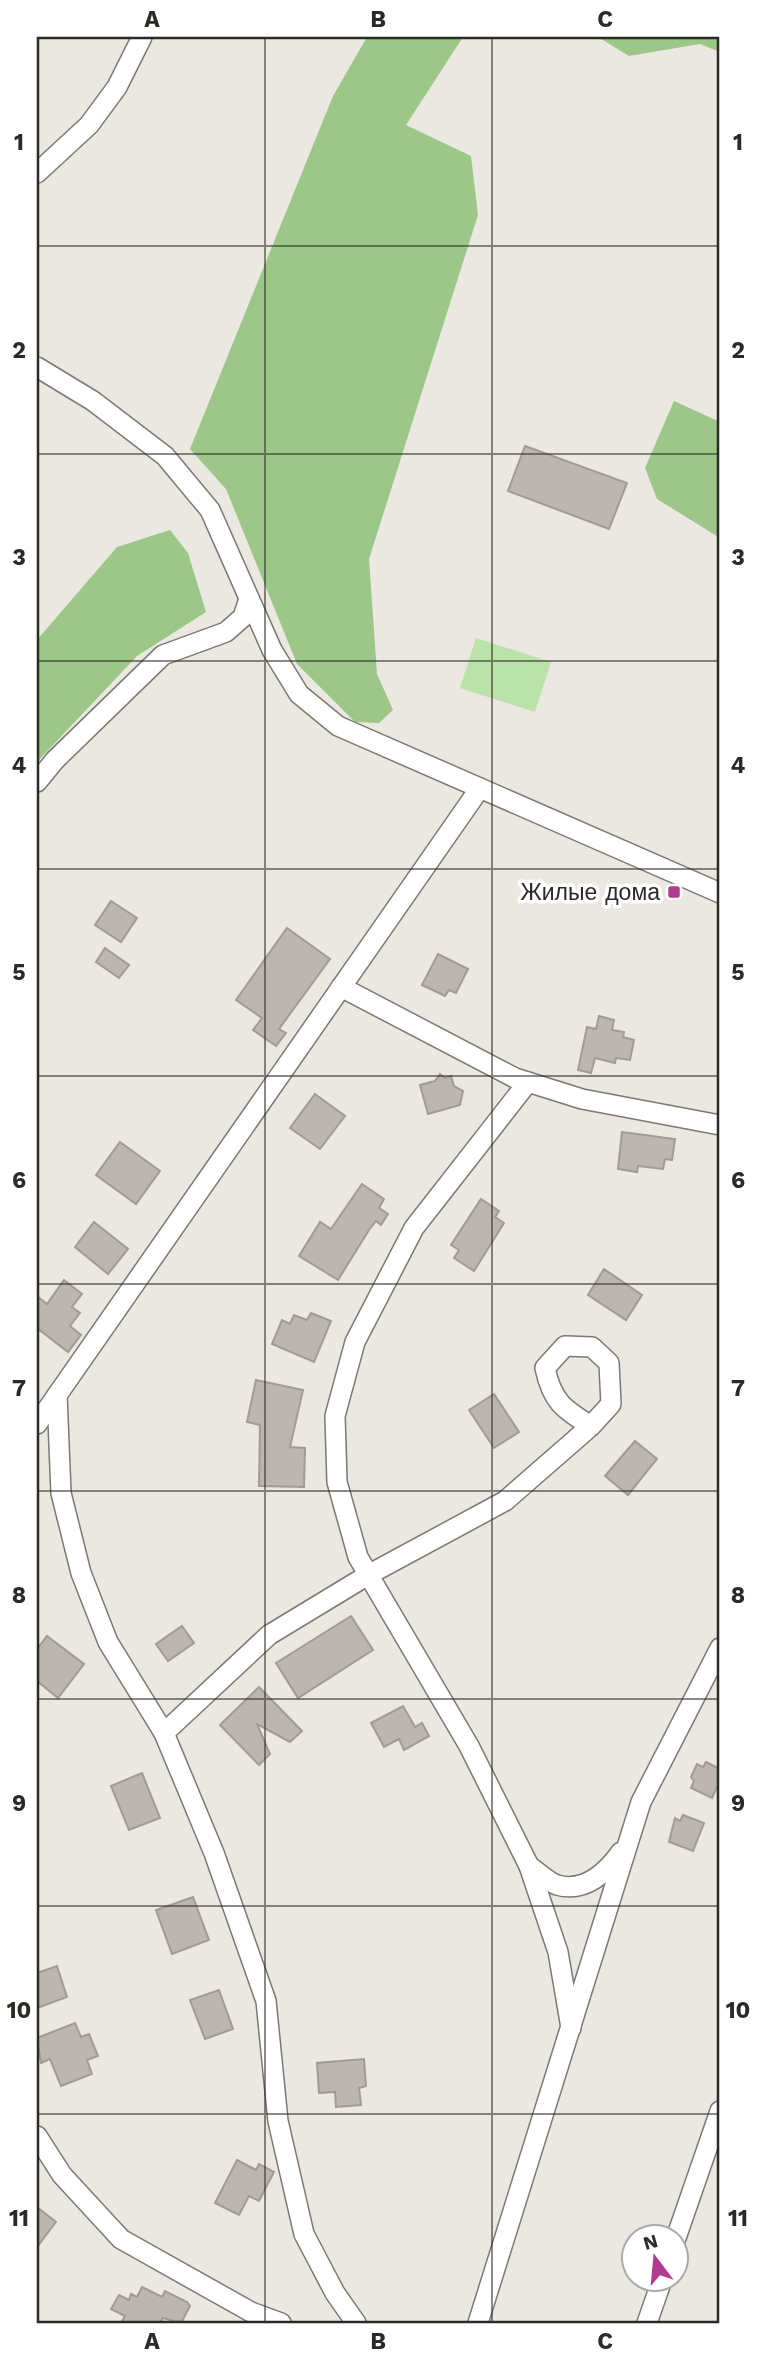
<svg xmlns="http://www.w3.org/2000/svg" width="757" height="2360" viewBox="0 0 757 2360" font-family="'Work Sans',sans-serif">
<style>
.green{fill:#bbe2a9}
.forest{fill:#9cc788}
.building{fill:#bdb5b0;stroke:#a29a95;stroke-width:2}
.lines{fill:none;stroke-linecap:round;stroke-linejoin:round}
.minor-casing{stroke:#7b7972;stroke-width:22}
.minor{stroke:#fff;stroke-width:19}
.grid{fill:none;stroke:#2b2a27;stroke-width:2;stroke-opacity:0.55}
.poi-dot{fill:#b23a90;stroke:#fff;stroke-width:2.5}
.labels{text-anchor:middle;stroke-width:7;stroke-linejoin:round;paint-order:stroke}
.poi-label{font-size:23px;fill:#2b2a27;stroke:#fff;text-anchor:end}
.neatline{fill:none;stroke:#2b2a27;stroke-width:2.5}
.grid-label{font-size:23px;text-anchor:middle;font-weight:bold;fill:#2b2a27}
</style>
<rect width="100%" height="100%" fill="#eae8e0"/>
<polygon class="green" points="476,638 551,662 535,712 460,688"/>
<g class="forest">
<polygon points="367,37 463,37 406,125 471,156 478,215 369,559 377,674 393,710 379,723 355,722 297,664 226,489 190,449 333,96"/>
<polygon points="598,37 720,37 720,52 700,44 629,56"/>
<polygon points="674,401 720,422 720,538 657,499 645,468"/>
<polygon points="170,530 188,553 206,612 137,656 37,762 37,640 117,547"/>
</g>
<g class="building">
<polygon points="525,446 627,483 609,529 508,491"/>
<polygon points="111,901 137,918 121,942 95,925"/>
<polygon points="287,928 330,959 279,1029 286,1033 276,1046 253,1030 262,1018 236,1000"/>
<polygon points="105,948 129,965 119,978 96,962"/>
<polygon points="438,954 468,969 456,993 449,990 445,996 422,985"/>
<polygon points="599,1016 614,1020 612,1030 624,1032 623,1037 634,1040 630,1060 616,1058 615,1063 595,1058 591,1073 578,1070 587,1027 596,1029"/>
<polygon points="440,1074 445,1078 451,1076 454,1086 463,1091 460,1105 428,1114 420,1085 435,1081"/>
<polygon points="315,1094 345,1116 320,1149 290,1128"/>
<polygon points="622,1132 675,1139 672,1160 665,1159 663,1169 638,1166 637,1172 618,1169"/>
<polygon points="120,1142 160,1171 136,1204 96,1175"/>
<polygon points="362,1184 384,1199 379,1208 388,1214 381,1225 376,1221 369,1230 338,1280 299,1256 320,1222 331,1229"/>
<polygon points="481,1199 499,1211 495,1217 504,1223 474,1271 454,1258 459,1250 451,1245"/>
<polygon points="94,1222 128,1249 108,1274 75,1247"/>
<polygon points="604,1269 642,1295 626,1320 588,1295"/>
<polygon points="64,1280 82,1294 72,1307 80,1313 70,1326 81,1335 68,1352 37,1328 37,1296 47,1304"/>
<polygon points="311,1313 331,1321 314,1362 272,1344 282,1320 290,1324 294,1315 307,1320"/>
<polygon points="256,1380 303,1390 290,1447 305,1448 304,1487 259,1486 260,1425 247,1422"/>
<polygon points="494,1394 519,1432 494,1448 469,1410"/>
<polygon points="635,1441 657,1459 628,1495 605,1476"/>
<polygon points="351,1616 373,1650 298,1698 276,1663"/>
<polygon points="182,1626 194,1643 168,1661 156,1644"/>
<polygon points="47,1636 84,1664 58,1698 37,1681 37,1649"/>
<polygon points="259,1687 302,1731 290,1742 257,1724 270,1754 259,1765 220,1725"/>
<polygon points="403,1706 415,1727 422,1723 429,1736 404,1750 399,1739 384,1747 371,1723"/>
<polygon points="706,1762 720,1769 720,1781 712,1798 691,1788 694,1781 691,1777 697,1764 703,1767"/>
<polygon points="142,1773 160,1818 129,1830 111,1786"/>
<polygon points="683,1815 704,1823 693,1851 669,1842 675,1818 680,1821"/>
<polygon points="193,1897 209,1940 172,1954 156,1910"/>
<polygon points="57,1966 67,1997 37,2008 37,1973"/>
<polygon points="219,1990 233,2029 205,2039 190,2000"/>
<polygon points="75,2023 81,2037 89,2034 98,2056 87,2060 92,2074 61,2086 50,2059 41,2063 37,2038"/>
<polygon points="364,2059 366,2086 359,2088 361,2105 336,2107 335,2092 319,2093 317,2063"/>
<polygon points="237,2160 256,2170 259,2164 274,2172 259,2201 249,2196 239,2215 215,2203"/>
<polygon points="37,2207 56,2222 37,2247"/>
<polygon points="142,2287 162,2297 165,2291 187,2302 190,2306 181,2323 163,2318 160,2323 121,2323 125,2316 111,2309 119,2295 129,2300 131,2294 137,2297"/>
</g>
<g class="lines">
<defs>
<g id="minor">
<polyline points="37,173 89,125 117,87 142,37"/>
<polyline points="37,367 93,401 165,456 210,510 272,650 299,694 338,726 720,893"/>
<polyline points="37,782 55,760 163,655 226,632 243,617 249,599"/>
<polyline points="341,987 515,1078 582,1099 720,1125"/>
<polyline points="528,1082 414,1228 355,1342 335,1416 337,1482 358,1557 469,1746 529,1866 558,1952 571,2028"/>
<polyline points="57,1395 61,1493 81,1573 108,1642 164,1733 214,1853 266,2001 278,2121 304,2234 335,2293 356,2323"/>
<polyline points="37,1424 480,788"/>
<path d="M164,1733L269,1635L368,1575L505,1501L591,1426L611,1404L609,1363L592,1347L565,1346L545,1368C552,1401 563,1409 591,1426"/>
<path d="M529,1866C537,1871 548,1882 557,1885C585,1893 606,1873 621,1852"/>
<polyline points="37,2136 62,2175 121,2239 251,2312 281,2323"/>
<polyline points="676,2238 720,2111"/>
<polyline points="478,2323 641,1802 720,1648"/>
<polyline points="647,2323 662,2280"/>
</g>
</defs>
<use href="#minor" class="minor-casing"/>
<use href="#minor" class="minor"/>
</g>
<path class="grid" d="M265,37V2323M492,37V2323M37,246H720M37,454H720M37,661H720M37,869H720M37,1076H720M37,1284H720M37,1491H720M37,1699H720M37,1906H720M37,2114H720"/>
<rect class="poi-dot" x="667" y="885" width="14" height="14" rx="3.5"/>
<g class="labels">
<g class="poi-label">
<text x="660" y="900">Жилые дома</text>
</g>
</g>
<rect width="757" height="2360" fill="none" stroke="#ffffff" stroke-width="77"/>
<g transform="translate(655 2258) rotate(344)"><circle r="33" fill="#ffffff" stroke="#aaaaa9" stroke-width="2"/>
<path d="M0-5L12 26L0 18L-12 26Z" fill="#b23a90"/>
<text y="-10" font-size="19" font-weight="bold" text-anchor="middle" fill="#2b2a27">N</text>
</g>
<rect x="38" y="38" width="680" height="2284" class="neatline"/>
<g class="grid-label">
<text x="152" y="27">A</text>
<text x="378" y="27">B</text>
<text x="605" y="27">C</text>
<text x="19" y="150">1</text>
<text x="738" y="150">1</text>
<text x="19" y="358">2</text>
<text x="738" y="358">2</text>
<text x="19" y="565">3</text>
<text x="738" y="565">3</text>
<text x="19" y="773">4</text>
<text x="738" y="773">4</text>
<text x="19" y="980">5</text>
<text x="738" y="980">5</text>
<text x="19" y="1188">6</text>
<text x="738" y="1188">6</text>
<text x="19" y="1396">7</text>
<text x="738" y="1396">7</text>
<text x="19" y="1603">8</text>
<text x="738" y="1603">8</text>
<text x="19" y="1811">9</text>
<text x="738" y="1811">9</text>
<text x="19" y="2018">10</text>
<text x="738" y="2018">10</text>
<text x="19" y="2226">11</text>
<text x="738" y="2226">11</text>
<text x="152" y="2349">A</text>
<text x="378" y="2349">B</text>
<text x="605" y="2349">C</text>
</g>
</svg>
